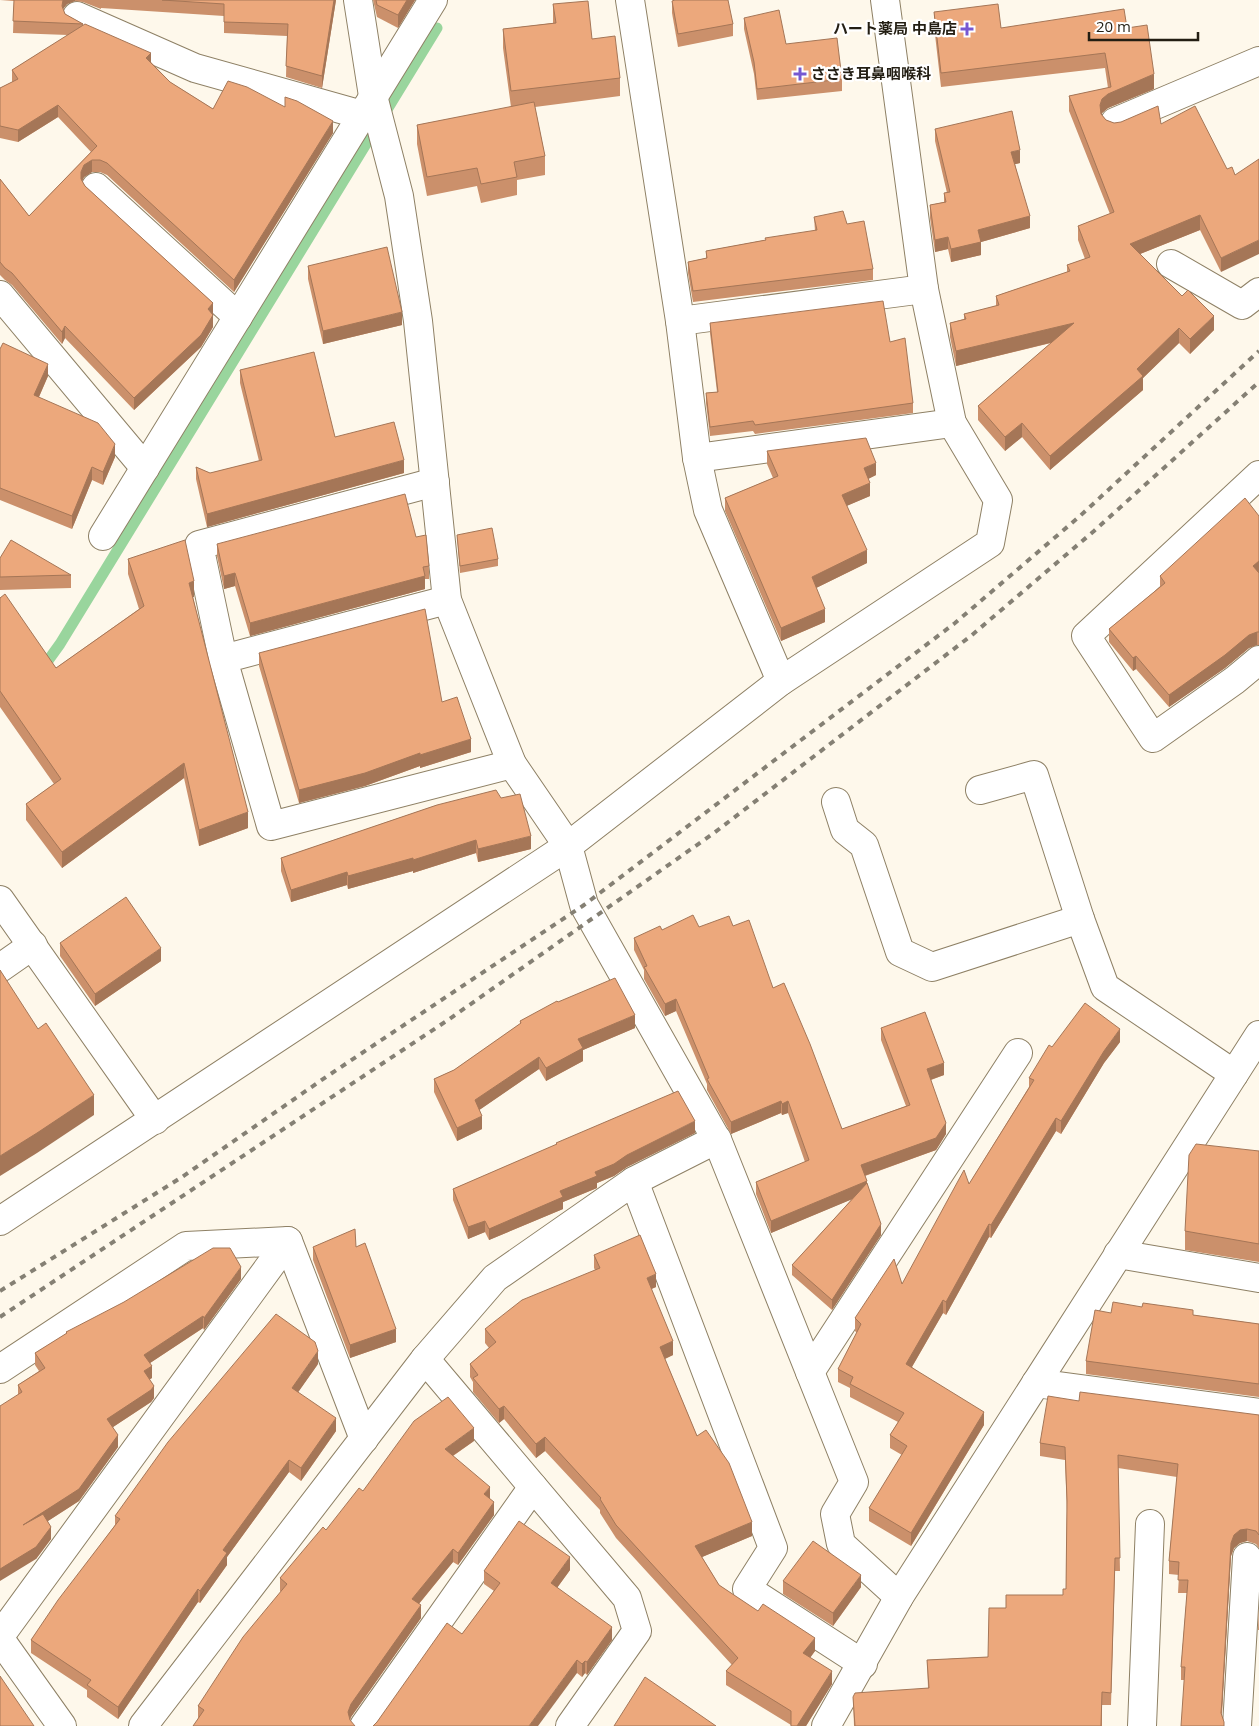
<svg xmlns="http://www.w3.org/2000/svg" width="1259" height="1726" viewBox="0 0 1259 1726" font-family="'Open Sans','Noto Sans JP',sans-serif">
<style>
.lines{fill:none;stroke-linecap:round;stroke-linejoin:round}
.stream{stroke:#99d59d;stroke-width:11}
.minor-casing{stroke:#8e8065;stroke-width:30}
.minor{stroke:#fff;stroke-width:28}
.rail{stroke:#858074;stroke-width:4;stroke-dasharray:6 6;stroke-linecap:butt}
.wall{fill:#cb906b}
.shaded-wall{fill:#a57657}
.building{fill:#eca87c;stroke:#a57657}
.poi-dot{fill:#7658d2;stroke:#fff;stroke-width:2}
.labels{text-anchor:middle;stroke-width:4.5;stroke-linejoin:round;paint-order:stroke}
.poi-label{font-size:15px;font-weight:bold;fill:#231e13;stroke:#fff;text-anchor:end}
</style>
<rect width="100%" height="100%" fill="#fef8eb"/>
<g class="lines">
<polyline class="stream" points="39,668 47,662 60,644 437,28"/>
<defs>
<g id="minor">
<polyline points="358,0 373,96 399,196 418,321 447,600 512,764 568,846 584,905 718,1142 854,1482 835,1514 841,1544 899,1597"/>
<polyline points="630,0 680,321 697,458 708,510 781,681"/>
<polyline points="77,16 195,68 362,115"/>
<polyline points="1115,122 1259,61"/>
<polyline points="96,187 238,317"/>
<polyline points="1171,264 1242,305 1259,292"/>
<polyline points="0,295 145,468"/>
<polyline points="680,321 924,289"/>
<polyline points="697,458 952,423"/>
<polyline points="1259,475 1086,636 1153,738 1235,680 1259,660"/>
<polyline points="103,536 433,0"/>
<polyline points="447,600 223,659 271,826 512,764"/>
<polyline points="223,659 199,545 435,482"/>
<polyline points="980,790 1034,775 1080,919 1105,987 1234,1074"/>
<polyline points="836,802 845,830 864,845 900,952 932,967 1080,919"/>
<polyline points="0,900 155,1120"/>
<polyline points="0,968 33,945"/>
<polyline points="634,1181 717,1139"/>
<polyline points="0,1221 568,846 781,681 990,543 998,500 952,423 924,289 885,0"/>
<polyline points="1118,1254 1259,1278"/>
<polyline points="425,1359 495,1278 634,1181 773,1548 747,1589 863,1664"/>
<polyline points="0,1369 186,1246 288,1241 364,1439"/>
<polyline points="810,1372 1018,1053"/>
<polyline points="1036,1383 1259,1413"/>
<polyline points="0,1636 288,1241"/>
<polyline points="0,1639 62,1726"/>
<polyline points="143,1726 425,1359 627,1598 637,1631 570,1726"/>
<polyline points="364,1726 533,1487"/>
<polyline points="826,1726 899,1597 1259,1035"/>
<polyline points="1142,1726 1150,1524"/>
<polyline points="1237,1726 1247,1557"/>
</g>
</defs>
<use href="#minor" class="minor-casing"/>
<use href="#minor" class="minor"/>
<g class="rail">
<polyline points="0,1291 182,1177 326,1077 584,905 955,623 1080,516 1259,351"/>
<polyline points="0,1317 448,1020 714,833 972,635 1094,531 1259,382"/>
</g>
</g>
<g class="wall">
<polygon points="0,0 336,0 322,88 286,77 287,36 224,33 224,16 101,8 101,9 83,2 75,1 67,4 63,9 65,14 83,24 83,25 151,62 170,82 213,109 333,133 234,292 107,175 100,172 92,172 84,177 82,181 85,186 213,303 213,327 201,347 134,410 65,338 62,344 12,285 5,280 0,275 0,179 29,216 91,152 58,117 18,142 0,138 0,88 12,82 12,70 68,35 13,33 14,1"/>
<polygon points="373,0 415,0 398,28 377,17"/>
<polygon points="672,1 733,24 733,36 678,47 672,13"/>
<polygon points="553,4 592,39 620,78 620,96 535,107 545,156 545,175 517,180 517,195 481,203 477,186 427,196 417,144 417,125 511,107 503,48 503,29 553,23"/>
<polygon points="934,12 1001,28 1127,28 1154,89 1108,108 1102,113 1102,115 1106,120 1114,123 1161,124 1227,169 1221,272 1200,230 1140,254 1214,330 1190,354 1179,343 1143,378 1143,390 1050,470 1022,437 1005,451 978,420 978,406 1051,343 956,366 950,337 950,323 964,319 964,314 996,306 996,296 1067,272 1067,265 1085,259 1078,240 1078,226 1110,214 1069,111 1069,96 1108,88 1105,68 941,87 934,26"/>
<polygon points="744,18 842,79 842,91 757,100 754,74 744,29"/>
<polygon points="935,129 1020,163 1015,164 1030,228 981,242 981,255 951,262 948,249 935,252 930,218 930,205 944,202 944,193 947,193 935,141"/>
<polygon points="814,217 847,224 873,269 873,280 693,302 688,273 688,262 706,258 706,251 815,231"/>
<polygon points="308,266 402,325 323,344 308,279"/>
<polygon points="710,323 890,342 913,403 913,413 755,434 753,431 710,436 706,403 706,393 717,392 710,333"/>
<polygon points="0,349 48,376 39,397 115,457 103,485 92,480 72,529 0,500"/>
<polygon points="240,370 335,437 404,473 207,527 196,479 196,467 210,473 259,461 240,383"/>
<polygon points="767,451 876,475 868,479 870,496 846,506 867,563 816,588 825,622 781,641 725,511 725,498 773,478 767,464"/>
<polygon points="1259,516 1259,645 1257,645 1249,648 1225,668 1169,707 1136,669 1133,671 1109,642 1109,629 1160,587 1160,576"/>
<polygon points="457,535 498,559 498,566 460,573"/>
<polygon points="416,537 429,566 429,579 425,579 425,589 250,636 235,586 224,589 217,556 217,544"/>
<polygon points="0,558 71,575 71,588 0,590"/>
<polygon points="128,559 194,597 193,597 248,828 199,846 184,778 62,868 26,820 26,804 54,784 0,707 0,598 56,668 139,609 128,574"/>
<polygon points="259,653 442,702 471,752 420,768 420,766 365,786 299,803 259,666"/>
<polygon points="437,805 531,849 478,862 476,853 413,873 413,871 348,889 347,885 291,902 281,871 281,858"/>
<polygon points="733,926 773,988 842,1129 906,1106 881,1040 881,1028 944,1075 931,1080 946,1134 936,1150 865,1176 881,1235 832,1310 792,1275 792,1265 852,1199 771,1233 756,1194 756,1182 805,1162 788,1113 782,1115 781,1113 731,1134 707,1090 707,1084 676,1011 665,1016 644,979 644,970 634,950 634,938 662,930 699,927"/>
<polygon points="60,943 161,961 95,1006 60,956"/>
<polygon points="558,1002 635,1028 583,1050 583,1061 546,1081 539,1069 479,1110 482,1129 457,1141 434,1092 434,1079 454,1070 520,1024 520,1021"/>
<polygon points="1120,1042 1104,1063 1061,1134 1056,1131 991,1238 989,1237 946,1315 943,1313 912,1367 984,1425 911,1546 869,1521 869,1508 902,1455 890,1448 890,1435 898,1422 850,1397 850,1388 838,1382 838,1369 857,1333 855,1331 855,1318 902,1284 969,1184 1029,1087 1029,1078 1052,1047"/>
<polygon points="695,1133 627,1167 614,1176 597,1183 597,1188 563,1202 563,1209 489,1240 485,1232 468,1239 453,1200 453,1189 556,1145 556,1143"/>
<polygon points="1259,1151 1259,1262 1185,1250 1185,1231"/>
<polygon points="313,1247 356,1247 396,1342 350,1358 313,1260"/>
<polygon points="594,1255 656,1287 651,1289 673,1355 665,1359 697,1436 752,1536 702,1557 719,1585 815,1651 810,1658 832,1684 806,1726 791,1726 791,1725 726,1685 726,1671 732,1665 616,1538 600,1513 600,1510 545,1451 536,1458 504,1419 499,1423 473,1392 473,1382 470,1377 470,1364 489,1348 485,1343 485,1329 595,1270 594,1268"/>
<polygon points="241,1279 204,1330 203,1328 150,1363 152,1378 149,1379 154,1398 151,1402 113,1427 118,1447 79,1501 48,1521 51,1539 36,1559 18,1395 18,1385 39,1371 35,1365 35,1353 66,1334 66,1332"/>
<polygon points="1142,1307 1193,1315 1259,1324 1259,1397 1086,1374 1086,1361 1111,1313"/>
<polygon points="318,1364 298,1392 336,1431 301,1481 289,1472 227,1557 227,1565 200,1603 198,1602 118,1719 87,1697 87,1690 31,1653 31,1640 115,1525 115,1516"/>
<polygon points="1079,1401 1259,1415 1259,1548 1256,1544 1247,1541 1240,1543 1234,1548 1231,1556 1222,1714 1184,1680 1181,1680 1181,1667 1187,1593 1178,1593 1179,1575 1169,1574 1169,1561 1177,1477 1118,1468 1120,1571 1115,1571 1111,1705 1102,1705 1102,1726 854,1726 853,1697 928,1688 927,1660 988,1657 1006,1608 1063,1595 1066,1589 1067,1511 1065,1460 1040,1456 1040,1443"/>
<polygon points="474,1441 453,1456 490,1499 494,1515 458,1565 453,1562 419,1604 421,1618 351,1717 350,1720 198,1719 198,1706 281,1592 280,1591 280,1578 363,1491"/>
<polygon points="570,1570 557,1588 612,1640 587,1675 585,1673 582,1677 577,1673 377,1722 462,1634 494,1591 484,1584 484,1571"/>
<polygon points="783,1581 861,1587 833,1626 783,1594"/>
<polygon points="1259,1606 1259,1630 1258,1630"/>
</g>
<g class="shaded-wall">
<polygon points="63,0 75,0 75,1 67,4 63,9 62,6"/>
<polygon points="334,0 336,0 322,88 322,76"/>
<polygon points="407,0 415,0 398,28 398,15"/>
<polygon points="151,53 151,66 146,58"/>
<polygon points="1154,74 1154,89 1108,108 1102,113 1100,120 1100,105 1102,99 1108,94"/>
<polygon points="58,105 58,117 18,142 18,130"/>
<polygon points="333,121 333,133 234,292 234,280"/>
<polygon points="1020,150 1020,163 1011,165 1011,152"/>
<polygon points="92,160 92,172 84,177 81,184 81,172 84,165"/>
<polygon points="1200,215 1200,230 1130,258 1130,244"/>
<polygon points="1030,216 1030,228 981,242 981,255 951,262 951,249 978,230"/>
<polygon points="948,237 948,249 935,252 935,240"/>
<polygon points="1259,240 1259,254 1221,272 1221,258"/>
<polygon points="213,303 213,327 201,347 134,410 134,398"/>
<polygon points="402,312 402,325 323,344 323,331"/>
<polygon points="1214,316 1214,330 1190,354 1190,339"/>
<polygon points="1074,323 1074,337 956,366 956,351"/>
<polygon points="65,326 65,338 62,344 62,332"/>
<polygon points="1179,328 1179,343 1143,378 1143,390 1050,470 1050,456 1137,369"/>
<polygon points="48,364 48,376 34,408 34,395"/>
<polygon points="1022,423 1022,437 1005,451 1005,437"/>
<polygon points="115,444 115,457 103,485 103,472"/>
<polygon points="404,460 404,473 207,527 207,514"/>
<polygon points="876,463 876,475 864,481 864,468"/>
<polygon points="92,467 92,480 72,529 72,516"/>
<polygon points="870,483 870,496 842,508 842,495"/>
<polygon points="867,550 867,563 812,590 812,577"/>
<polygon points="1259,561 1259,574 1253,566"/>
<polygon points="235,573 235,586 224,589 224,576"/>
<polygon points="425,576 425,589 250,636 250,623"/>
<polygon points="194,581 194,597 189,598 189,583"/>
<polygon points="825,609 825,622 781,641 781,628"/>
<polygon points="1257,632 1257,645 1249,648 1225,668 1169,707 1169,695 1249,635"/>
<polygon points="1136,656 1136,669 1133,671 1133,658"/>
<polygon points="471,739 471,752 420,768 420,755"/>
<polygon points="420,753 420,766 365,786 299,803 299,790"/>
<polygon points="184,763 184,778 62,868 62,852"/>
<polygon points="248,812 248,828 199,846 199,830"/>
<polygon points="531,836 531,849 478,862 478,849"/>
<polygon points="476,840 476,853 413,873 413,860"/>
<polygon points="413,858 413,871 348,889 348,876"/>
<polygon points="347,872 347,885 291,902 291,890"/>
<polygon points="161,948 161,961 95,1006 95,994"/>
<polygon points="676,999 676,1011 665,1016 665,1004"/>
<polygon points="635,1015 635,1028 583,1050 583,1061 546,1081 546,1068 578,1039"/>
<polygon points="1120,1029 1120,1042 1104,1063 1061,1134 1061,1121 1104,1051"/>
<polygon points="539,1057 539,1069 475,1113 475,1100"/>
<polygon points="944,1063 944,1075 927,1081 927,1069"/>
<polygon points="94,1095 94,1115 37,1153 0,1176 0,1156"/>
<polygon points="781,1101 781,1113 731,1134 731,1122"/>
<polygon points="788,1101 788,1113 782,1115 782,1104"/>
<polygon points="482,1116 482,1129 457,1141 457,1128"/>
<polygon points="1056,1118 1056,1131 991,1238 991,1225"/>
<polygon points="695,1121 695,1133 627,1167 614,1176 597,1183 597,1188 563,1202 563,1209 489,1240 489,1229 560,1191 627,1155"/>
<polygon points="946,1123 946,1134 936,1150 861,1177 861,1165"/>
<polygon points="867,1181 867,1193 771,1233 771,1221"/>
<polygon points="485,1221 485,1232 468,1239 468,1227"/>
<polygon points="881,1224 881,1235 832,1310 832,1300"/>
<polygon points="989,1224 989,1237 946,1315 946,1302"/>
<polygon points="241,1267 241,1279 204,1330 204,1318"/>
<polygon points="656,1274 656,1287 647,1291 647,1278"/>
<polygon points="943,1300 943,1313 906,1377 906,1364"/>
<polygon points="203,1316 203,1328 144,1367 144,1355"/>
<polygon points="396,1329 396,1342 350,1358 350,1345"/>
<polygon points="673,1341 673,1355 660,1361 660,1347"/>
<polygon points="318,1351 318,1364 292,1401 292,1388"/>
<polygon points="152,1366 152,1378 144,1383 144,1371"/>
<polygon points="154,1386 154,1398 151,1402 107,1431 107,1419"/>
<polygon points="504,1406 504,1419 499,1423 499,1409"/>
<polygon points="984,1412 984,1425 911,1546 911,1533"/>
<polygon points="336,1418 336,1431 301,1481 301,1468"/>
<polygon points="474,1428 474,1441 445,1461 445,1449"/>
<polygon points="118,1435 118,1447 79,1501 23,1537 23,1525"/>
<polygon points="545,1437 545,1451 536,1458 536,1444"/>
<polygon points="289,1460 289,1472 227,1557 227,1565 200,1603 200,1591 223,1550"/>
<polygon points="490,1487 490,1499 484,1494"/>
<polygon points="494,1502 494,1515 458,1565 458,1553"/>
<polygon points="752,1522 752,1536 695,1560 695,1546"/>
<polygon points="51,1527 51,1539 36,1559 0,1581 0,1569"/>
<polygon points="1247,1529 1247,1541 1240,1543 1234,1548 1231,1556 1221,1726 1222,1700 1231,1543 1234,1535 1240,1530"/>
<polygon points="453,1549 453,1562 412,1612 412,1599"/>
<polygon points="570,1557 570,1570 551,1596 551,1583"/>
<polygon points="861,1575 861,1587 833,1626 833,1613"/>
<polygon points="198,1589 198,1602 118,1719 118,1707"/>
<polygon points="421,1605 421,1618 351,1717 348,1725 348,1712 351,1704"/>
<polygon points="612,1627 612,1640 587,1675 587,1662"/>
<polygon points="815,1638 815,1651 803,1667 803,1653"/>
<polygon points="577,1660 577,1673 538,1726 529,1726"/>
<polygon points="585,1661 585,1673 582,1677 582,1664"/>
<polygon points="832,1671 832,1684 806,1726 797,1726"/>
</g>
<g class="building">
<polygon points="14,0 63,0 62,6 65,14 83,24 13,21"/>
<polygon points="162,0 334,0 322,76 286,66 288,24 224,22 224,4"/>
<polygon points="376,0 407,0 398,15 377,5"/>
<polygon points="675,0 728,0 733,24 678,34 672,1"/>
<polygon points="588,1 592,39 615,36 620,78 511,91 503,29 556,23 553,4"/>
<polygon points="998,4 1001,28 1124,9 1127,28 1147,25 1154,74 1108,94 1102,99 1100,105 1101,114 1106,120 1114,123 1121,122 1158,106 1161,124 1195,106 1227,169 1232,167 1235,175 1259,159 1259,240 1221,258 1200,215 1130,244 1182,296 1188,290 1214,316 1190,339 1179,328 1137,369 1143,376 1050,456 1022,423 1005,437 978,406 1074,323 956,351 950,323 966,319 964,314 999,305 996,296 1070,271 1067,265 1090,257 1078,226 1114,212 1069,96 1111,87 1105,53 941,73 934,12"/>
<polygon points="779,10 786,44 837,38 842,79 757,89 754,62 744,18"/>
<polygon points="85,24 151,53 146,58 170,82 213,109 228,81 247,87 285,107 285,97 297,101 333,121 234,280 107,163 100,160 92,160 84,165 81,172 81,179 85,186 213,303 208,309 213,315 201,335 134,398 65,326 62,332 12,273 5,268 0,262 0,179 29,216 97,146 58,105 18,130 0,126 0,88 18,79 12,70"/>
<polygon points="534,102 545,156 514,162 517,177 481,184 477,168 427,177 417,125"/>
<polygon points="1012,111 1020,150 1011,152 1030,216 978,230 981,242 951,249 948,237 935,240 930,205 946,202 944,193 950,192 935,129"/>
<polygon points="843,211 847,224 864,221 873,269 693,291 688,262 707,258 706,251 766,240 765,238 817,230 814,217"/>
<polygon points="387,247 402,312 323,331 308,266"/>
<polygon points="883,301 890,342 905,338 913,403 755,425 753,421 710,427 706,393 718,392 710,323"/>
<polygon points="3,343 48,364 34,395 98,423 115,444 103,472 92,467 72,516 0,488 0,349"/>
<polygon points="314,352 335,437 394,422 404,460 207,514 196,467 210,473 262,460 240,370"/>
<polygon points="866,438 876,463 864,468 870,483 842,495 867,550 812,577 825,609 781,628 725,498 778,476 767,451"/>
<polygon points="405,494 416,537 426,535 429,566 423,567 425,576 250,623 235,573 224,576 217,544"/>
<polygon points="1245,498 1259,516 1259,561 1253,566 1259,573 1259,632 1257,632 1249,635 1225,655 1169,695 1136,656 1133,658 1109,629 1165,583 1160,576"/>
<polygon points="492,528 498,559 460,566 457,535"/>
<polygon points="11,540 71,575 0,577 0,558"/>
<polygon points="185,540 194,581 189,583 248,812 199,830 184,763 62,852 26,804 61,779 0,691 0,598 5,594 56,668 144,606 128,559"/>
<polygon points="425,609 442,702 457,697 471,739 420,755 420,753 365,773 299,790 259,653"/>
<polygon points="496,790 501,798 520,794 531,836 478,849 476,840 413,860 413,858 348,876 347,872 291,890 281,858 437,805"/>
<polygon points="126,897 161,948 95,994 60,943"/>
<polygon points="693,915 699,927 729,916 733,926 749,920 773,988 784,983 810,1044 842,1129 910,1105 881,1028 925,1012 944,1063 927,1069 946,1123 936,1138 861,1165 867,1181 771,1221 756,1182 809,1160 788,1101 782,1104 781,1101 731,1122 707,1079 709,1078 676,999 665,1004 644,967 647,966 634,938 660,926 662,930"/>
<polygon points="0,970 38,1029 46,1023 94,1095 37,1133 0,1156"/>
<polygon points="615,978 635,1015 578,1039 583,1048 546,1068 539,1057 475,1100 482,1116 457,1128 434,1079 454,1070 521,1023 520,1021 557,1001 558,1002"/>
<polygon points="1085,1003 1120,1029 1104,1051 1061,1121 1056,1118 991,1225 989,1224 946,1302 943,1300 906,1364 984,1412 911,1533 869,1508 907,1446 890,1435 904,1413 850,1384 853,1377 838,1369 861,1324 855,1318 894,1259 902,1284 964,1170 969,1184 1034,1080 1029,1078 1049,1045 1052,1047"/>
<polygon points="678,1091 695,1121 627,1155 614,1164 595,1172 597,1176 560,1191 563,1197 489,1229 485,1221 468,1227 453,1189 557,1144 556,1143"/>
<polygon points="1196,1144 1259,1151 1259,1244 1185,1231 1189,1155"/>
<polygon points="867,1183 881,1224 832,1300 792,1265"/>
<polygon points="355,1229 356,1247 365,1243 396,1329 350,1345 313,1247"/>
<polygon points="640,1235 656,1274 647,1278 673,1341 660,1347 697,1436 706,1430 729,1463 752,1522 695,1546 719,1585 758,1611 763,1604 815,1638 803,1653 832,1671 797,1726 791,1726 791,1711 726,1671 738,1658 616,1525 600,1499 601,1498 545,1437 536,1444 504,1406 499,1409 473,1378 478,1375 470,1364 496,1342 485,1329 522,1300 600,1268 594,1255"/>
<polygon points="213,1248 230,1248 241,1267 204,1318 203,1316 144,1355 152,1366 144,1371 154,1386 151,1390 107,1419 118,1435 79,1489 23,1525 43,1514 51,1527 36,1547 0,1569 0,1406 22,1392 18,1385 45,1368 35,1353 67,1333 66,1332 70,1330 124,1302"/>
<polygon points="1113,1302 1142,1307 1143,1303 1193,1310 1193,1315 1259,1324 1259,1384 1086,1361 1095,1310 1111,1313"/>
<polygon points="276,1314 315,1342 318,1351 292,1388 336,1418 301,1468 289,1460 223,1550 227,1553 200,1591 198,1589 118,1707 87,1685 91,1680 31,1640 58,1600 120,1519 115,1516 168,1442"/>
<polygon points="1080,1392 1259,1415 1259,1535 1256,1531 1247,1529 1240,1530 1234,1535 1231,1543 1222,1700 1221,1713 1224,1722 1224,1726 1181,1726 1185,1667 1181,1667 1188,1580 1178,1580 1179,1562 1169,1561 1178,1464 1118,1455 1120,1558 1115,1558 1111,1693 1102,1692 1101,1726 855,1726 853,1697 855,1693 929,1688 927,1660 988,1657 989,1608 1006,1608 1006,1595 1063,1595 1063,1589 1066,1589 1067,1501 1065,1447 1040,1443 1048,1396 1079,1401"/>
<polygon points="448,1397 474,1428 445,1449 490,1487 484,1494 494,1502 458,1553 453,1549 412,1599 421,1605 351,1704 348,1712 350,1720 355,1726 193,1726 204,1710 198,1706 243,1637 287,1584 280,1578 323,1527 326,1530 359,1488 363,1491 414,1421"/>
<polygon points="519,1521 570,1557 551,1583 612,1627 587,1662 585,1661 582,1664 577,1660 529,1726 373,1726 377,1722 447,1623 462,1634 500,1583 484,1571"/>
<polygon points="813,1541 861,1575 833,1613 783,1581"/>
<polygon points="0,1676 34,1726 0,1726"/>
<polygon points="645,1677 716,1726 614,1726"/>
</g>
<g class="poi-dot">
<path d="M964.5 21.5h5v5h5v5h-5v5h-5v-5h-5v-5h5z"/>
<path d="M797.5 66.5h5v5h5v5h-5v5h-5v-5h-5v-5h5z"/>
</g>
<g class="labels">
<g class="poi-label">
<text x="957" y="34">ハート薬局 中島店</text>
<text x="811" y="79" text-anchor="start">ささき耳鼻咽喉科</text>
</g>
</g>
<path d="M1089 32v8h109v-8" fill="none" stroke="#231e13" stroke-width="2.5"/>
<text x="1096" y="32" font-size="15" fill="#231e13" stroke="#ffffff" stroke-width="4" paint-order="stroke">20 m</text>
</svg>
